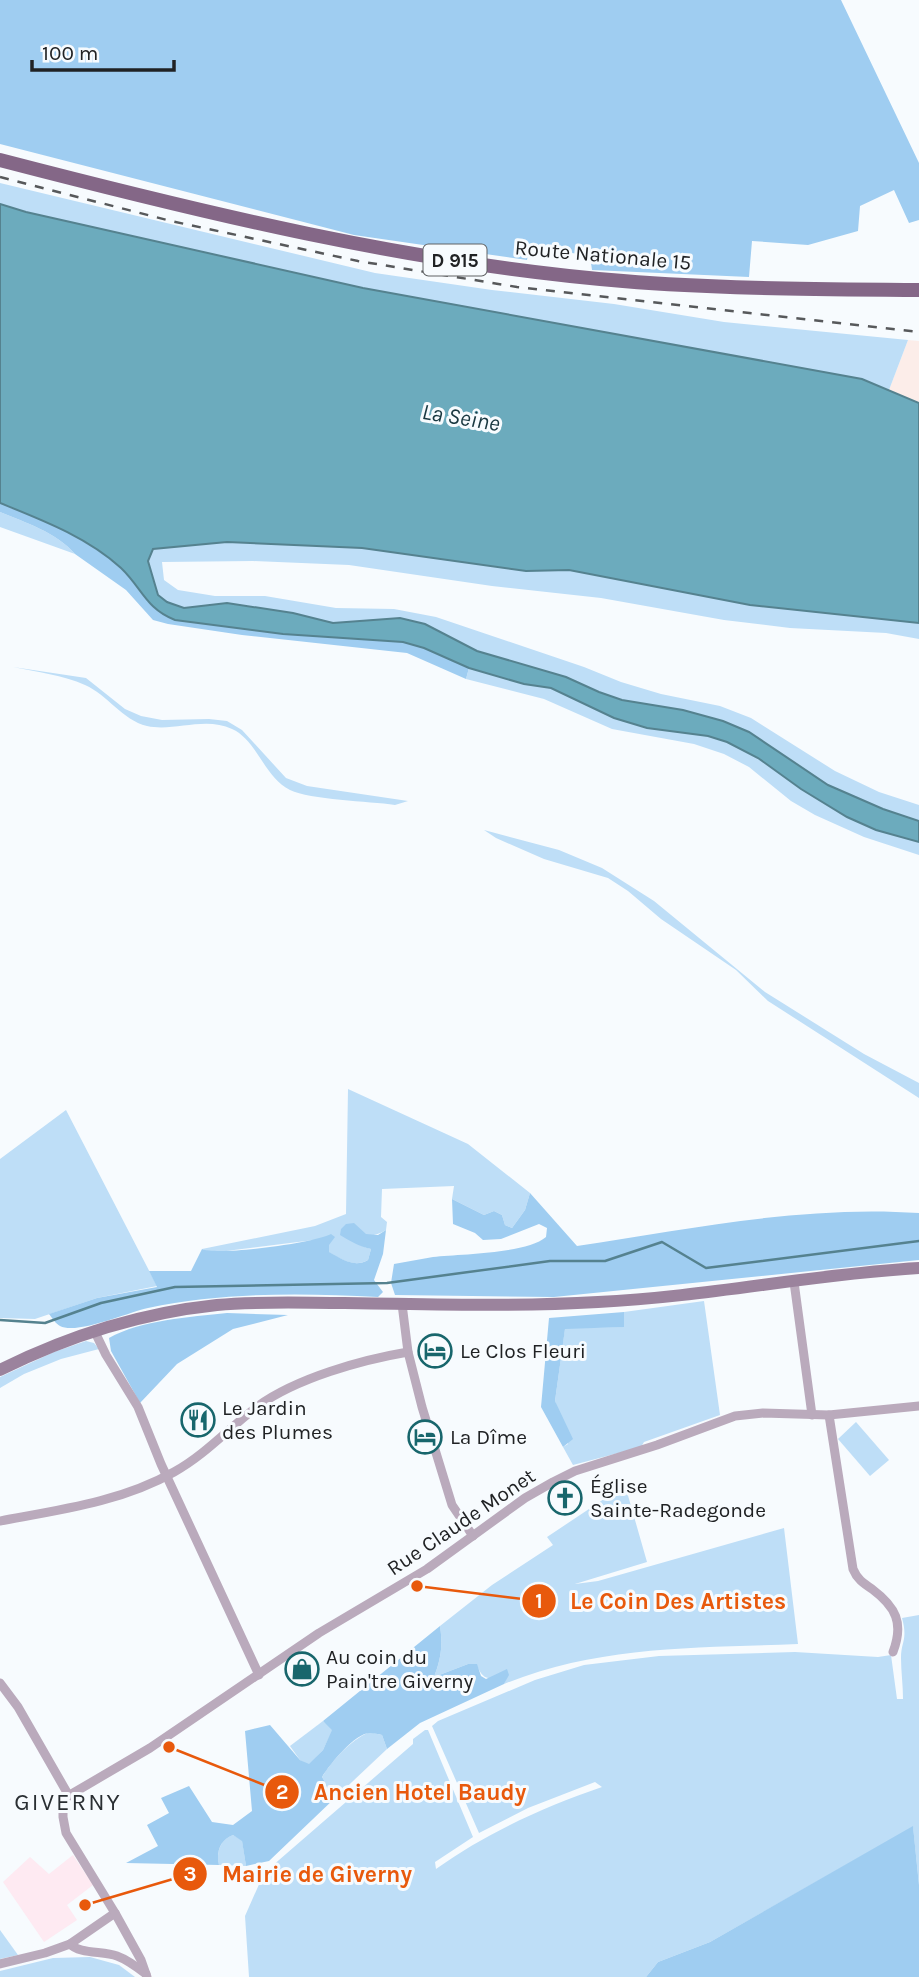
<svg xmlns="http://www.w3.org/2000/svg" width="919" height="1977" viewBox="0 0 919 1977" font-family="Karla,sans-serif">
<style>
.industrial{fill:#fcede9}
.education{fill:#feeaf2}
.green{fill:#bedef7}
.forest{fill:#9fcdf1}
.water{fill:#6cabbd;stroke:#55828f;stroke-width:2}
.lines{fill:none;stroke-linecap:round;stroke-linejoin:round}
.stream{stroke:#55828f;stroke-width:2.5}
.minor{stroke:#baaabc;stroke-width:9}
.secondary{stroke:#9b839d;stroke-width:12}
.primary{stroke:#846787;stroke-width:14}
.rail{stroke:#57595b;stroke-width:2.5;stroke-dasharray:9 9;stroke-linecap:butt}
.labels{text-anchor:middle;stroke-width:6;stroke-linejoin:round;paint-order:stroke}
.shield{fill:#f7fbfe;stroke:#606365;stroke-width:2}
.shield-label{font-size:19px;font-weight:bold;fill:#202224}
.street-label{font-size:21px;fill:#202224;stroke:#f7fbfe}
.poi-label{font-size:21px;fill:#202224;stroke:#f7fbfe;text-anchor:start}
.water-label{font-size:23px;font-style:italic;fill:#193841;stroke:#f7fbfe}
.quarter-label{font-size:24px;letter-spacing:2px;fill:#2a2f33;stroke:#f7fbfe}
.leader{fill:none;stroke:#e8590c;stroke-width:2.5}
.callout-dot{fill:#e8590c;stroke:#f7fbfe;stroke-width:2.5}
.mark-label{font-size:21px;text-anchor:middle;font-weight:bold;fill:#fff}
.callout-label{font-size:23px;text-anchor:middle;font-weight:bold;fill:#e8590c;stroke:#f7fbfe;stroke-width:6;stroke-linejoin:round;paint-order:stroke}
</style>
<rect width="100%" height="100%" fill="#f7fbfe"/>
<polygon class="industrial" points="908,340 919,341 919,403 889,390"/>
<polygon class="education" points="73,1855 93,1885 67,1905 77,1920 44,1942 3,1882 30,1857 49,1874"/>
<g class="green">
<polygon points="0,183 375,273 492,290 614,304 724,322 908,340 889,390 862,379 362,288 26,212 0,204"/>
<path d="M0,512C26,523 56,532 75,554L0,527Z"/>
<polygon points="227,542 362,548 526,571 569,570 750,605 919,623 919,639 886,633 790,628 724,620 601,598 492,586 349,565 253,561 162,562 164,580 178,590 215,596 265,596 336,608 394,609 436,617 584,667 621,682 661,694 720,706 751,718 835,771 879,792 919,805 919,821 883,809 828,785 749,732 622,700 599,692 566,677 477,651 452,640 362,621 333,623 293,613 261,609 204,607 184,608 167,602 158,595 148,561 153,549"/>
<path d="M13,667L86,678L125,709L141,716L162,720L209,719L227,721L242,730L286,778L307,786L408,801L395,805C369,801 310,800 290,790C264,777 257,740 232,729C205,716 174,732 147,726C122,720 108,695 85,685C63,675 37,672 13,667Z"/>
<polygon points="469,668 524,684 551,688 614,718 647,728 708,736 727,742 758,758 801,789 847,817 876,830 919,842 919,855 864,837 815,815 791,801 749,767 724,754 694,744 612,729 544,699 466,679"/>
<polygon points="484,830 559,850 602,868 654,901 765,992 864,1054 919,1083 919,1098 768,1001 736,970 661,919 628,891 608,878 544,859 496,838"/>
<path d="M348,1089L468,1144L530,1193L525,1210L512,1228L505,1225L502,1215L494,1211L484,1215L452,1199L454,1186L382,1189L381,1217L387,1222L386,1230C376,1237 360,1236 348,1239C357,1242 361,1247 371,1249L368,1260C353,1268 342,1259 328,1252L329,1245L322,1239L218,1252H210L202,1249L315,1226L346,1214Z"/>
<polygon points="66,1110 157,1286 97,1298 35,1319 0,1318 0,1159"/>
<polygon points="704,1301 720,1415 644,1442 641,1447 573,1465 563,1447 568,1444 555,1401 565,1328 623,1327 624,1312"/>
<polygon points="86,1341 94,1343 99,1349 61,1359 24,1374 0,1388 0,1377 54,1352"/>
<polygon points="856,1422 889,1460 870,1476 838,1439"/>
<path d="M625,1485L647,1562L575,1584L598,1581L784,1528L798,1644C697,1648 600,1645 504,1684L508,1675C490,1678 485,1684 476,1664H468L434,1677C441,1659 443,1645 440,1626L492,1585L553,1545L547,1537Z"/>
<path d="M919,1615V1885L913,1827L710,1942L658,1962L646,1977H249L245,1916L264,1873L413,1744V1739L425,1730H428L473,1837L435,1862L436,1869C486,1833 544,1807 602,1787L595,1782L528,1808L479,1833L432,1726L438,1721L535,1680L584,1665L659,1656L795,1652L878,1657L891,1655L897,1699H903C903,1685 901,1671 901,1658C901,1641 908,1640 902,1618Z"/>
<polygon points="323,1721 333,1729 323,1750 309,1765 300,1760 290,1746"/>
<path d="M369,1732L382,1735L387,1749L335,1798L322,1777C333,1759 350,1741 369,1732Z"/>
<path d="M233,1835L242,1840L246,1866L219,1865C216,1852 220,1840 233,1835Z"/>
<polygon points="0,1930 18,1955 0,1959"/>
<polygon points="90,1957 119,1965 135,1977 0,1977 0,1971 53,1958"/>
</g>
<g class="forest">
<polygon points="0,0 841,0 919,163 919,220 909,223 894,190 860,206 858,231 808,245 752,241 749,277 592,270 590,256 530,246 527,260 354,235 0,144"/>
<path d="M0,503C42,520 87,537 121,568C142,588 146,609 175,620L283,634L403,642L424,648L469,668L466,679L407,653L242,635L168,624L153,620L126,590L75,554C56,532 26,523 0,512Z"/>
<path d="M530,1193L577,1246C690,1229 804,1205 919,1213V1260L554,1297L395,1295L391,1283L394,1264C407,1262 420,1259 433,1257C460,1254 526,1254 546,1237L547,1228L539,1224L501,1239L483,1240L475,1233L453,1224L452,1199L484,1215L494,1211L502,1215L505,1225L512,1228L525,1210Z"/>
<path d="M354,1223L366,1234L378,1235L386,1230L383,1254L374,1280L383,1292L378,1297C302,1293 224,1292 148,1308C129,1312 77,1335 60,1326C56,1324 52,1318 49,1314L97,1298L157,1287L149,1271H191L202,1249C219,1256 314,1243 331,1234L335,1237L329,1245V1252C342,1259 354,1268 368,1260L371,1249C360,1247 350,1241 340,1235L341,1229L346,1224Z"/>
<polygon points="624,1312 624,1327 565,1329 555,1401 573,1439 563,1447 541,1407 549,1318"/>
<path d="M227,1313L288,1315L233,1329L177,1364L140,1403L111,1351L109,1338C141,1320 190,1317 227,1313Z"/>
<path d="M440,1626C443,1645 441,1659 434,1677L468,1664H477L481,1676L486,1679L507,1669L509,1675L504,1684L420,1723L387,1749L382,1735C378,1734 374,1733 370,1733C355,1733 330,1764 322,1777L335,1798L269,1861L246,1866L242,1841L233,1835C220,1840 216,1852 219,1865L126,1863L158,1846L147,1825L169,1813L161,1798L189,1786L212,1822L233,1825L252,1811L245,1731L270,1725L300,1760L309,1764L323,1750L332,1730L323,1721Z"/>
<polygon points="913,1826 919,1885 919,1977 646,1977 658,1962 710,1942"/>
</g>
<path class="water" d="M0,204L26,212L363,288L862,379L919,403V623L750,605L569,570L526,571L362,548L227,542L153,549L148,561L158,595L167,602L184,608L227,603L293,613L333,623L400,618L425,624L477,651L566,677L599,692L622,700L683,710L723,721L749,732L828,785L883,809L919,821V842L876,830L847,817L801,789L758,758L727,742L708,736L647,728L614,718L551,688L524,684L469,668L424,648L403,642L283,634L175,620C146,609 142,588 121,568C87,537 42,520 0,503Z"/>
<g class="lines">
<polyline class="stream" points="0,1320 45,1323 101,1303 175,1287 387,1283 550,1261 605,1261 662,1242 706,1268 919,1241"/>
<g class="minor">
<polyline points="794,1282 812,1415"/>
<polyline points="402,1304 408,1352 422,1407 452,1505 473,1536"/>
<polyline points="94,1330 106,1355 138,1407 161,1464 259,1675"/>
<path d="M829,1415L853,1569C857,1579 863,1583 872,1589C896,1607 904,1623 893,1652"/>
<path d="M0,1521C59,1510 121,1502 174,1472C205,1455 230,1427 258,1406C297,1378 361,1360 408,1352"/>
<polyline points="0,1683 18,1707 69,1796"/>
<path d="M70,1944C79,1954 103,1951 117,1956C128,1960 137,1967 146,1974"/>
<polyline points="0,1964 45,1953 70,1944 115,1913"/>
<polyline points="147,1977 141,1960 115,1913 66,1833 63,1817 63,1799 150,1748 319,1633 427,1569 525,1498 553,1482 575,1471 657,1445 735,1416 763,1413 829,1415 919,1406"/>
</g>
<path class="secondary" d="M0,1370C68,1336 141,1313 217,1305C259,1301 302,1303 344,1303C428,1304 513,1307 598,1302C706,1297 812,1274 919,1268"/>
<path class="primary" d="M0,160C204,213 412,264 623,281C721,289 821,289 919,290"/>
<polyline class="rail" points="0,177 171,221 358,261 517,287 919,332"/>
</g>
<defs>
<symbol id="hotel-ring" viewBox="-11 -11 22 22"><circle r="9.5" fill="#f7fbfe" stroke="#18666c" stroke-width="1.5"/><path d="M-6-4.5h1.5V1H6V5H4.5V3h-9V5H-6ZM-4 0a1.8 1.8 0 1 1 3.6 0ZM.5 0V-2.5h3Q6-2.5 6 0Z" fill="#18666c"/></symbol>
<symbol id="restaurant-ring" viewBox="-11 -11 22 22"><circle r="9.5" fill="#f7fbfe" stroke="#18666c" stroke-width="1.5"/><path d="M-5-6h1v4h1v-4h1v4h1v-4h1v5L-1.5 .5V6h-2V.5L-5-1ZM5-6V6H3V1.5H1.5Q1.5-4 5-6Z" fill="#18666c"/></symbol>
<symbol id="church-ring" viewBox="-11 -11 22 22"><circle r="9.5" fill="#f7fbfe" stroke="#18666c" stroke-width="1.5"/><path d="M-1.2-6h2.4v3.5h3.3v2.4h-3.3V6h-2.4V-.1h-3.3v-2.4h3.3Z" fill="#18666c"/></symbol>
<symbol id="shop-ring" viewBox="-11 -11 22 22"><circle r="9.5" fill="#f7fbfe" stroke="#18666c" stroke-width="1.5"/><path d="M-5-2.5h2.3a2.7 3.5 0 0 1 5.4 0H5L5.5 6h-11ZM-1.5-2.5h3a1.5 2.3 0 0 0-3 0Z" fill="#18666c"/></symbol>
</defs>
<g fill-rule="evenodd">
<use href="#hotel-ring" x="416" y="1332" width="38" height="38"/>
<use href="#restaurant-ring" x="179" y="1401" width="38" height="38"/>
<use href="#hotel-ring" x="406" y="1418" width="38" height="38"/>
<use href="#church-ring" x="546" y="1479" width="38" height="38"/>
<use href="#shop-ring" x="283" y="1650" width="38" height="38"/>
</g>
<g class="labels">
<rect class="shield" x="423.5" y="244.5" width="63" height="31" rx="5"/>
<g class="shield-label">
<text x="455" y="267">D 915</text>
</g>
<g class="street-label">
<text transform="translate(603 255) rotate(5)" y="7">Route Nationale 15</text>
<text transform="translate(461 1522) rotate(-34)" y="7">Rue Claude Monet</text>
</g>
<g class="poi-label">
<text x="460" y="1358">Le Clos Fleuri</text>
<text x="222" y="1415">Le Jardin<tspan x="222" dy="24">des Plumes</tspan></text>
<text x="450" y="1444">La Dîme</text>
<text x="590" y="1493">Église<tspan x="590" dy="24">Sainte-Radegonde</tspan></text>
<text x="326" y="1664">Au coin du<tspan x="326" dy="24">Pain'tre Giverny</tspan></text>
</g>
<g class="water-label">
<text transform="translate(461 417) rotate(9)" y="8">La Seine</text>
</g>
<g class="quarter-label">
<text x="68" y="1810">GIVERNY</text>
</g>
</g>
<path class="leader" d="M417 1586L539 1601M169 1747L282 1792M85 1905L190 1874"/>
<g class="callout-dot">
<circle cx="417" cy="1586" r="7"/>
<circle cx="169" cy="1747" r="7"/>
<circle cx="85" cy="1905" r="7"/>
<circle cx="539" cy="1601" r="18"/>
<circle cx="282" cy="1792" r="18"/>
<circle cx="190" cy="1874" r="18"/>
</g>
<g class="mark-label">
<text x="539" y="1608">1</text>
<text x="282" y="1799">2</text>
<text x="190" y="1881">3</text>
</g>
<g class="callout-label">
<text x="678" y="1609">Le Coin Des Artistes</text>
<text x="420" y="1800">Ancien Hotel Baudy</text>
<text x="317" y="1882">Mairie de Giverny</text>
</g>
<path d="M32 60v10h142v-10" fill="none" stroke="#202224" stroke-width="3.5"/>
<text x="42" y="60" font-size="21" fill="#202224" stroke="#f7fbfe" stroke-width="5" paint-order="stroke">100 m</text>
</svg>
